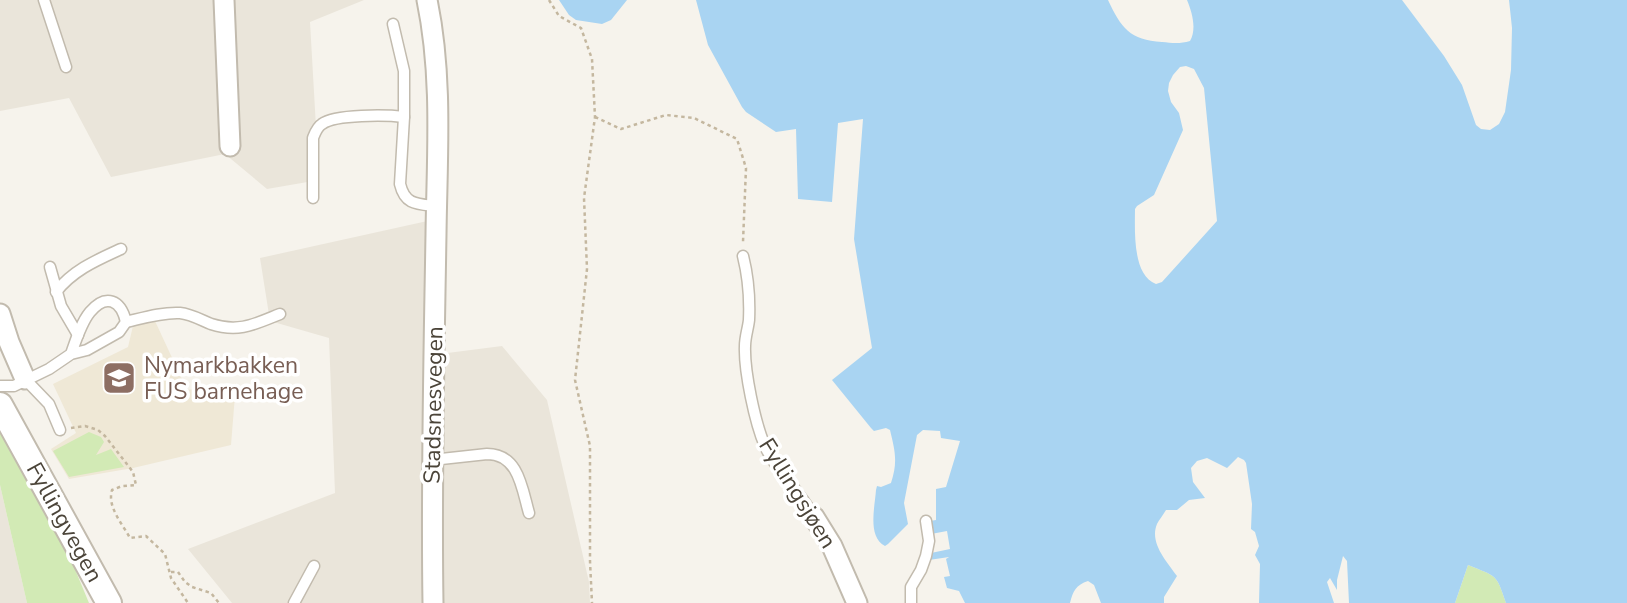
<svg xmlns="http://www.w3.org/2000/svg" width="1627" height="603" viewBox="0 0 1627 603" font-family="'Nunito Sans',sans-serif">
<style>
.residential{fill:#eae5da}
.education{fill:#efe8d6}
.green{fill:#d2eab5}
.water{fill:#a9d4f2;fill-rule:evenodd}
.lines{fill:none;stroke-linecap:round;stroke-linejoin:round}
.service-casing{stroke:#c2bbae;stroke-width:13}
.minor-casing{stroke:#c2bbae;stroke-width:23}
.tertiary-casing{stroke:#c2bbae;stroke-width:28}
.path{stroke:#c4b79f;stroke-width:2.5;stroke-dasharray:3.5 3.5;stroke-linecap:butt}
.service{stroke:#fff;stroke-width:10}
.minor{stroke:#fff;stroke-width:19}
.tertiary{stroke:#fff;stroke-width:24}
.labels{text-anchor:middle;stroke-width:7;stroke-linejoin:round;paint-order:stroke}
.education-label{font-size:23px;fill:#785e54;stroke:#fff;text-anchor:start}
.street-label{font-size:23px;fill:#4b4439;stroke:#fff}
</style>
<rect width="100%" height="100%" fill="#f6f3ec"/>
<g class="residential">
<polygon points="0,0 364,0 310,22 319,180 267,189 225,154 111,177 69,98 0,111"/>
<polygon points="441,218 432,355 502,346 547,400 589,582 590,603 232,603 188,549 335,493 329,338 270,321 260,258"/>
<polygon points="0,485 27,603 0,603"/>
</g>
<polygon class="education" points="155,321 187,390 236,383 231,445 133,468 69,479 51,449 76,433 53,384 128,347 133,326"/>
<g class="green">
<polygon points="0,431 38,480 89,603 27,603 0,485"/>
<polygon points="89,432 101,437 104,442 96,455 111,449 124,467 69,477 53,451"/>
<path d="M1468,565C1497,577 1496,573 1506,603H1455Z"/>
</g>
<g class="water">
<polygon points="559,0 627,0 611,20 602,24 576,20 569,15"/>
<path d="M696,0H1108C1121,28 1130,40 1162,42C1172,43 1180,44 1190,41C1197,29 1192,12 1187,0H1402L1444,56L1462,85L1476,125L1481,129L1490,130L1499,124L1505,112L1511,70L1512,28L1509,0H1627V603H1506C1496,573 1497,577 1468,565L1455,603H1349L1347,561L1343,556L1337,580V590L1330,578L1327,582L1334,603H1259L1260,564L1255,555L1259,546L1255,532L1251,529L1252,504L1246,463L1244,460L1238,457L1227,468L1207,458L1197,461L1191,468L1193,482L1205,498L1189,500L1177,510H1166C1163,515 1159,520 1157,524C1149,543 1167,562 1177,576L1164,597V603H1101L1094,585L1088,581C1076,585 1073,591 1070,603H965L959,591L947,588L944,577L950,576L946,559L949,557L929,560L931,553L950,549L947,531L931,534L930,521L936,520V489L946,487L960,441L941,438L940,431L923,430L917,435L904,503L908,524L888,544L885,546C867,537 875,506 876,490L877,486L881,487L891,483C898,462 895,451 890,430L886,428L874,431L871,428L832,380L872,348L854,239L863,119L838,123L832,202L798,199L796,129L776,132L746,112L742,107L708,45ZM1186,66L1194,69L1204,88L1217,221L1162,282L1156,284C1132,275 1135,230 1135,209L1137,206L1154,195L1183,130L1179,113L1171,102L1168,91L1169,83L1173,75L1180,67Z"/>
</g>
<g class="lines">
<defs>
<g id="service">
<polyline points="44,0 66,67"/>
<path d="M393,24L404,71V117L400,184C405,205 417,204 436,206"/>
<path d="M313,198V138C315,133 317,127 322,124C335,114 387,115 404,117"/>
<path d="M743,256C748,276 750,298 749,320C748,329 745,337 745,346C744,371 755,423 765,446C775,470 801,492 814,517"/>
<polyline points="50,267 61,306 78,335"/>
<path d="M56,292C73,270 97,260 121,249"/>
<path d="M126,322C143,318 162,312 180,313C191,314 201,320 211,324C239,333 255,324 280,314"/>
<polyline points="25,379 49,404 60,430"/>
<path d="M0,386H14L49,369L71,354L87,350L119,332L126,322C121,300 106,293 90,312C81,323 76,340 71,354"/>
<path d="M432,460L487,454C519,454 522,489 529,513"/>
<polyline points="294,603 314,566"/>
<polyline points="911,603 911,587 921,570 926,556 929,541 926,521"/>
</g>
<g id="minor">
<polyline points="224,0 230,146"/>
<path d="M427,0C443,77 437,156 436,234C434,357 431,480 433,603"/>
<polyline points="0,314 9,342 25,379"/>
<polyline points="814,517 832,546 857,603"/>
</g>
<polyline id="tertiary" points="0,405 109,603"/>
</defs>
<use href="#service" class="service-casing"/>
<use href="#minor" class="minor-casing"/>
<use href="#tertiary" class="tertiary-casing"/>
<g class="path">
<polyline points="549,0 559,16 581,28 592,59 595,117 584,198 587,269 575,380 590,446 590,561 592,603"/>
<polyline points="595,117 621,129 666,115 694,118 737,139 746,168 743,242"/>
<path d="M71,428L85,426L98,430L105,436L133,472L136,485L122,486L112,490C107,507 122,523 130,538L146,536L165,554L171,578L188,603"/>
<polyline points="171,572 178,572 185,582 192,587 211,593 219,603"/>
</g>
<use href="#service" class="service"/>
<use href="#minor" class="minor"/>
<use href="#tertiary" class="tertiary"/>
</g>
<defs>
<symbol id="school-square" viewBox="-11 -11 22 22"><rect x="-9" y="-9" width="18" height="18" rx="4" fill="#8d6e63" stroke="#fff"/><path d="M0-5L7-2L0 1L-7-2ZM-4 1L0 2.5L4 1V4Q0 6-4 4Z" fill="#fff"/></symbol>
</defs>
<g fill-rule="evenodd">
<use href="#school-square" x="100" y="359" width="38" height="38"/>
</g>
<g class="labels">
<g class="education-label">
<text x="144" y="373">Nymarkbakken<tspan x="144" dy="26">FUS barnehage</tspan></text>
</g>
<g class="street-label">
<text transform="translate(433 405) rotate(-89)" y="8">Stadsnesvegen</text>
<text transform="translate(798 493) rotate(58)" y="8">Fyllingsjøen</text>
<text transform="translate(65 522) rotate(61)" y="8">Fyllingvegen</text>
</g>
</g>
</svg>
